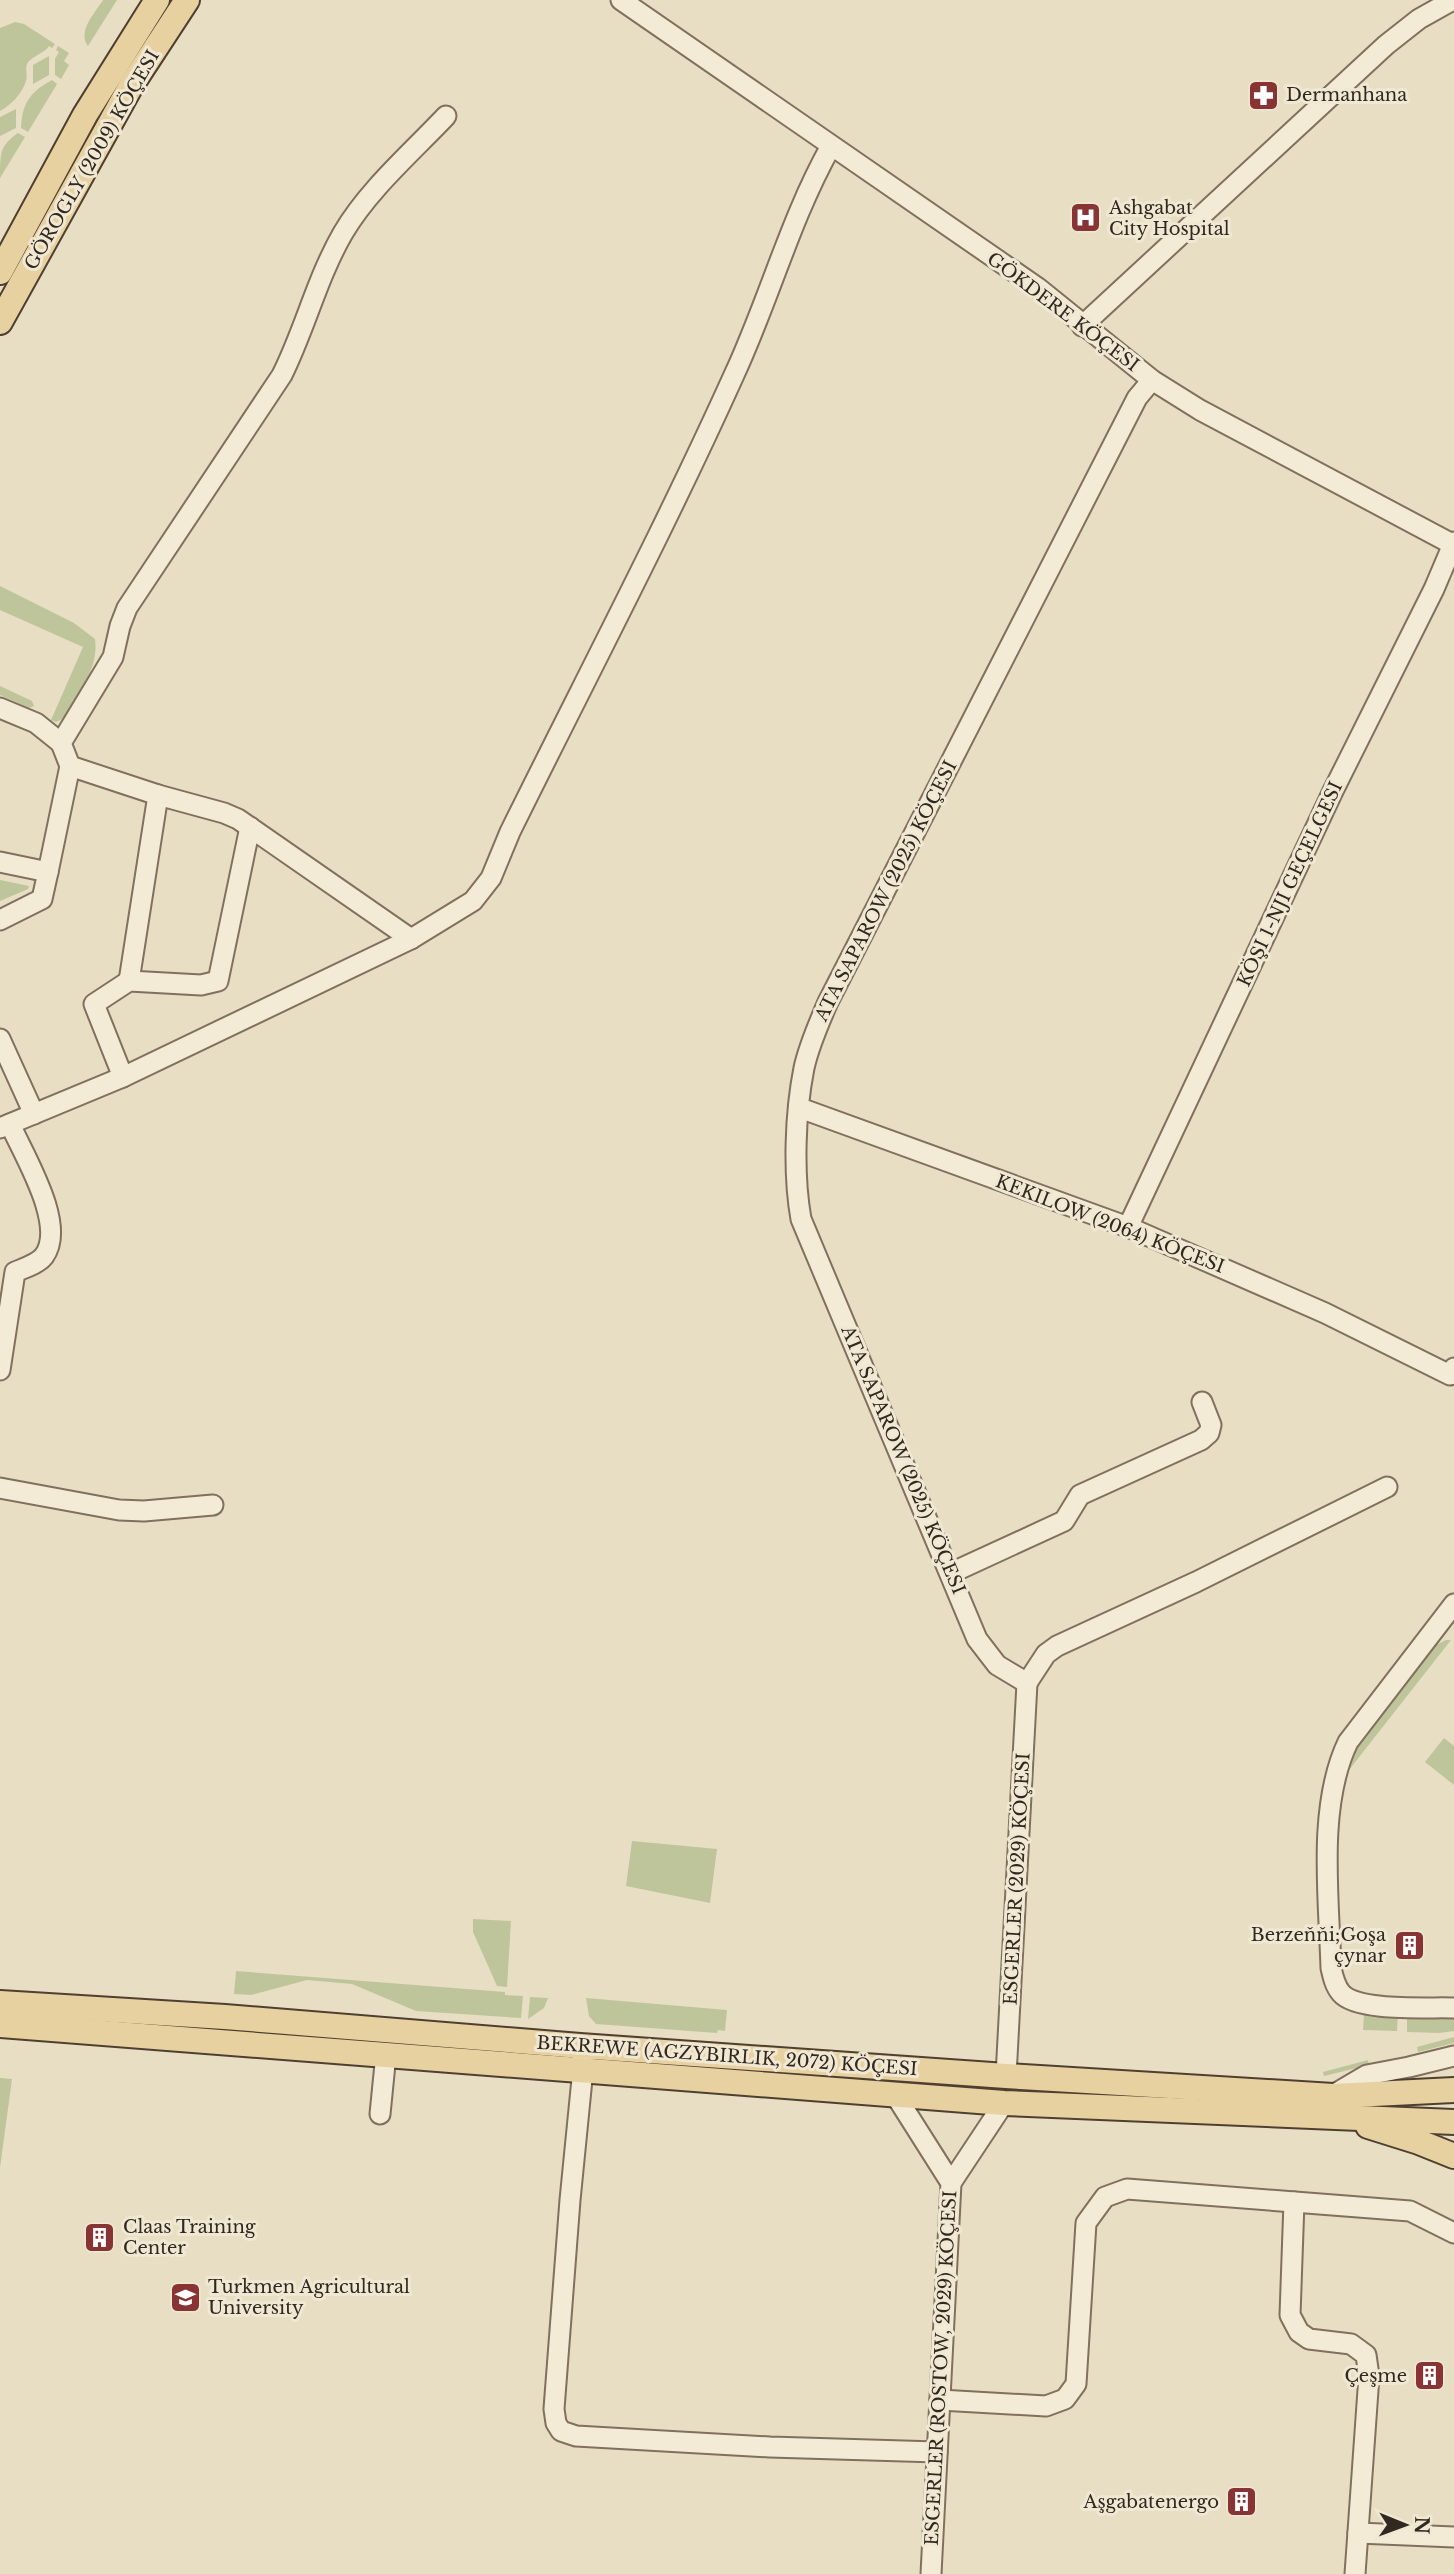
<svg xmlns="http://www.w3.org/2000/svg" width="1454" height="2574" viewBox="0 0 1454 2574" font-family="'Libre Baskerville',serif">
<style>
.green{fill:#bfc59a}
.lines{fill:none;stroke-linecap:round;stroke-linejoin:round}
.minor-casing{stroke:#80705d;stroke-width:23}
.major-casing{stroke:#4f3f31;stroke-width:28}
.minor{stroke:#f4ebd6;stroke-width:19}
.major{stroke:#e7d1a0;stroke-width:24}
.labels{text-anchor:middle;stroke-width:6;stroke-linejoin:round;paint-order:stroke}
.poi-label{font-size:18px;fill:#32281f;stroke:#f0e8d3;text-anchor:start}
.street-label{font-size:18px;fill:#32281f;stroke:#f0e8d3}
</style>
<rect width="100%" height="100%" fill="#e8dec4"/>
<g class="green">
<path d="M103,0H117L88,46C77,31 95,13 103,0Z"/>
<path d="M15,22L24,24L55,44L52,48L49,46C44,54 31,56 27,64C25,69 28,76 26,81C22,94 11,105 0,111V28Z"/>
<polygon points="58,46 69,53 64,61 69,65 61,79 55,75 55,59 59,52 56,50"/>
<polygon points="49,56 49,75 33,84 33,65"/>
<path d="M52,80L57,84L28,132L21,128C22,103 30,92 52,80Z"/>
<polygon points="16,109 16,128 0,136 0,117"/>
<path d="M18,133L25,137L0,178C0,152 0,146 18,133Z"/>
<path d="M0,586L74,623L95,639C99,668 79,693 65,718L56,722L51,720L83,647L0,610Z"/>
<polygon points="0,686 32,701 34,706 29,708 0,695"/>
<polygon points="0,880 29,886 28,889 0,901"/>
<polygon points="1446,1640 1451,1640 1345,1775 1360,1742 1436,1645"/>
<polygon points="1444,1738 1454,1746 1454,1785 1425,1762"/>
<polygon points="632,1841 717,1849 710,1903 626,1886"/>
<polygon points="473,1919 511,1921 507,1987 497,1986 473,1932"/>
<polygon points="236,1971 505,1992 505,1995 523,1996 521,2018 416,2011 352,1984 307,1980 251,1995 234,1994"/>
<polygon points="530,1997 548,1998 544,2008 528,2019"/>
<polygon points="586,1998 727,2010 725,2031 718,2030 717,2033 596,2024 589,2016"/>
<polygon points="1364,2014 1398,2015 1397,2031 1363,2030"/>
<polygon points="1454,2015 1454,2031 1439,2033 1407,2032 1407,2016"/>
<polygon points="1454,2037 1454,2043 1418,2052 1417,2047"/>
<polygon points="1368,2060 1369,2065 1324,2076 1323,2072"/>
<polygon points="0,2078 12,2079 0,2168"/>
</g>
<g class="lines">
<defs>
<g id="minor">
<polyline points="621,0 1038,288 1152,380 1200,410 1454,545"/>
<polyline points="1082,326 1386,45 1419,19 1453,0"/>
<polyline points="0,708 36,723 61,743"/>
<polyline points="0,862 48,872 42,899 0,920"/>
<polyline points="48,872 70,766"/>
<path d="M411,939L238,819L224,813L158,795L70,766L61,743L113,657L120,626L127,608L282,375C305,329 317,278 343,233C368,190 412,152 446,116"/>
<polyline points="129,981 158,795"/>
<polyline points="0,1039 34,1114"/>
<polyline points="123,1077 94,1004 129,981 201,985 218,981 250,827"/>
<polyline points="800,1108 1128,1227 1325,1313 1450,1375 1454,1368"/>
<path d="M0,1128L123,1077L411,939L473,901L491,878L510,832C585,680 664,530 734,375C769,300 790,219 831,146"/>
<polyline points="1128,1227 1333,791 1434,589 1454,542"/>
<path d="M0,1370L15,1272C24,1268 38,1264 44,1256C67,1225 24,1156 10,1124"/>
<polyline points="0,1488 119,1510 144,1511 213,1505"/>
<polyline points="951,1573 1064,1521 1080,1495 1201,1440 1209,1433 1211,1425 1202,1402"/>
<path d="M1454,1604L1348,1742C1317,1806 1329,1898 1331,1968C1333,1977 1335,1986 1341,1993C1357,2012 1429,2007 1454,2008"/>
<path d="M1027,1683L997,1665L977,1639L801,1219C793,1174 795,1113 804,1068C809,1045 819,1023 828,1002L1137,398L1152,380"/>
<polyline points="1027,1683 1046,1654 1057,1646 1196,1582 1387,1487"/>
<polyline points="582,2056 583,2069 570,2200 554,2409 556,2423 561,2431 576,2436 770,2447 937,2452"/>
<polyline points="1006,2076 1027,1683"/>
<polyline points="894,2093 951,2183 931,2574"/>
<polyline points="1333,2095 1367,2075 1409,2067 1454,2056"/>
<polyline points="380,2114 386,2054"/>
<polyline points="951,2183 1004,2103"/>
<polyline points="1294,2202 1290,2315 1299,2332 1309,2339 1351,2344 1366,2355 1369,2376 1355,2574"/>
<polyline points="940,2400 1046,2406 1065,2399 1076,2384 1086,2223 1105,2197 1127,2189 1410,2211 1454,2233"/>
<polyline points="1358,2533 1454,2537"/>
</g>
<g id="major">
<polyline points="0,272 85,115 157,0"/>
<polyline points="0,322 132,84 187,0"/>
<polyline points="0,2003 225,2017 580,2046 1006,2076 1333,2096 1454,2090"/>
<polyline points="0,2025 1004,2103 1454,2122"/>
<polyline points="1368,2126 1419,2142 1454,2156"/>
</g>
</defs>
<use href="#minor" class="minor-casing"/>
<use href="#major" class="major-casing"/>
<use href="#minor" class="minor"/>
<use href="#major" class="major"/>
</g>
<defs>
<symbol id="pharmacy-square" viewBox="-11 -11 22 22"><rect x="-9" y="-9" width="18" height="18" rx="4" fill="#883434" stroke="#f0e8d3"/><path d="M-2-6h4v4h4v4h-4v4h-4v-4h-4v-4h4Z" fill="#fff"/></symbol>
<symbol id="hospital-square" viewBox="-11 -11 22 22"><rect x="-9" y="-9" width="18" height="18" rx="4" fill="#883434" stroke="#f0e8d3"/><path d="M-5-5h3v3.5h4V-5h3V5h-3V1.5h-4V5h-3Z" fill="#fff"/></symbol>
<symbol id="building-square" viewBox="-11 -11 22 22"><rect x="-9" y="-9" width="18" height="18" rx="4" fill="#883434" stroke="#f0e8d3"/><path d="M-4-6H4V6H1V3H-1V6H-4ZM-2.5-4.3h1.7v1.8h-1.7ZM.8-4.3h1.7v1.8H.8ZM-2.5-1h1.7V.8h-1.7ZM.8-1h1.7V.8H.8Z" fill="#fff"/></symbol>
<symbol id="university-square" viewBox="-11 -11 22 22"><rect x="-9" y="-9" width="18" height="18" rx="4" fill="#883434" stroke="#f0e8d3"/><path d="M0-5L7-2L0 1L-7-2ZM-4 1L0 2.5L4 1V4Q0 6-4 4Z" fill="#fff"/></symbol>
</defs>
<g fill-rule="evenodd">
<use href="#pharmacy-square" x="1246" y="78" width="35" height="35"/>
<use href="#hospital-square" x="1068" y="200" width="35" height="35"/>
<use href="#building-square" x="1392" y="1928" width="35" height="35"/>
<use href="#building-square" x="82" y="2220" width="35" height="35"/>
<use href="#university-square" x="168" y="2280" width="35" height="35"/>
<use href="#building-square" x="1412" y="2358" width="35" height="35"/>
<use href="#building-square" x="1224" y="2484" width="35" height="35"/>
</g>
<g class="labels">
<g class="poi-label">
<text x="1286" y="101">Dermanhana</text>
<text x="1109" y="214">Ashgabat<tspan x="1109" dy="21">City Hospital</tspan></text>
<text x="1386" y="1941" text-anchor="end">Berzeňňi;Goşa<tspan x="1386" dy="21">çynar</tspan></text>
<text x="123" y="2233">Claas Training<tspan x="123" dy="21">Center</tspan></text>
<text x="208" y="2293">Turkmen Agricultural<tspan x="208" dy="21">University</tspan></text>
<text x="1407" y="2382" text-anchor="end">Çeşme</text>
<text x="1219" y="2508" text-anchor="end">Aşgabatenergo</text>
</g>
<g class="street-label">
<text transform="translate(92 160) rotate(-60)" y="6">GÖROGLY (2009) KÖÇESI</text>
<text transform="translate(1063 312) rotate(37)" y="6">GÖKDERE KÖÇESI</text>
<text transform="translate(1290 884) rotate(-65)" y="6">KÖŞI 1-NJI GEÇELGESI</text>
<text transform="translate(886 891) rotate(-63)" y="6">ATA SAPAROW (2025) KÖÇESI</text>
<text transform="translate(1110 1224) rotate(21)" y="6">KEKILOW (2064) KÖÇESI</text>
<text transform="translate(903 1460) rotate(67)" y="6">ATA SAPAROW (2025) KÖÇESI</text>
<text transform="translate(1017 1879) rotate(-87)" y="6">ESGERLER (2029) KÖÇESI</text>
<text transform="translate(727 2056) rotate(4)" y="6">BEKREWE (AGZYBIRLIK, 2072) KÖÇESI</text>
<text transform="translate(941 2368) rotate(-87)" y="6">ESGERLER (ROSTOW, 2029) KÖÇESI</text>
</g>
</g>
<g transform="translate(1405 2525) rotate(91)" stroke="#f0e8d3" stroke-width="5" paint-order="stroke">
<path d="M0-5L12 26L0 18L-12 26Z" fill="#32281f"/>
<text y="-10" font-size="19" font-weight="bold" text-anchor="middle" fill="#32281f">N</text>
</g>
</svg>
